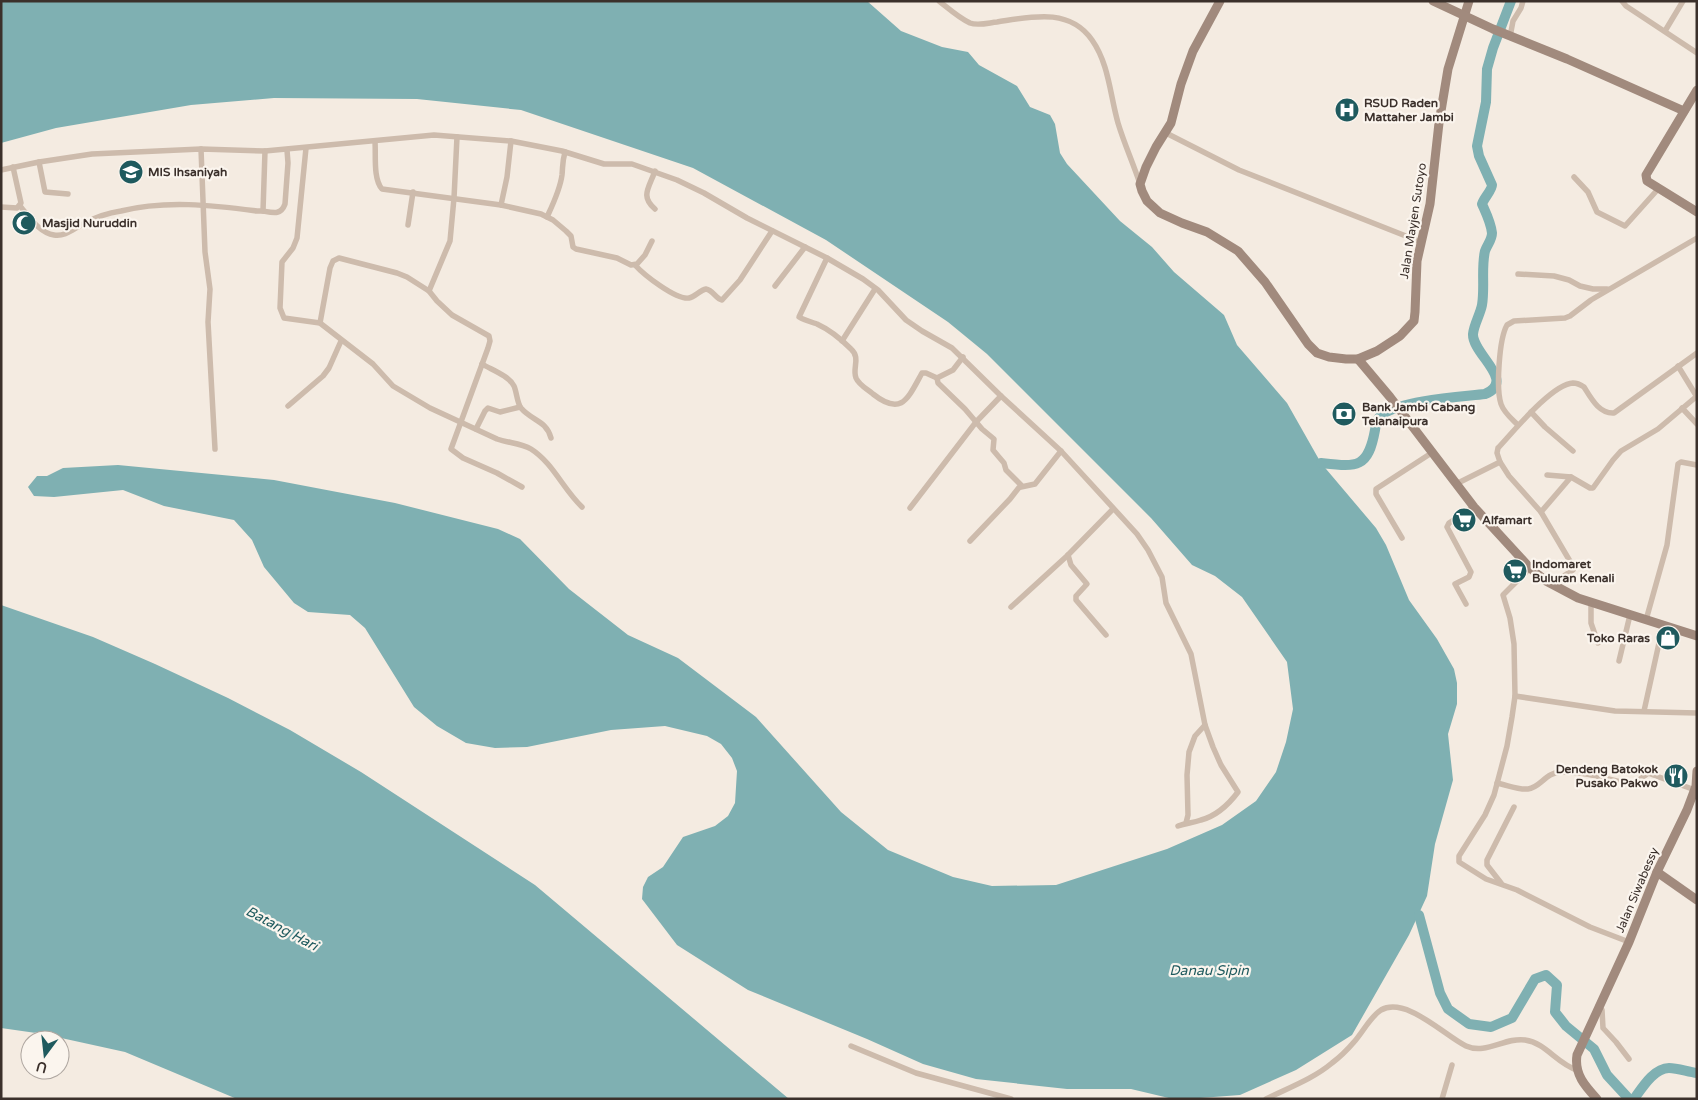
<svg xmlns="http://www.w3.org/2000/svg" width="1698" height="1100" viewBox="0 0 1698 1100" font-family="'Varela Round',sans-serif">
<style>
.water{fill:#7fb0b2}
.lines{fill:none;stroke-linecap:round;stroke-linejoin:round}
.river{stroke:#7fb0b2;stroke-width:10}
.street{stroke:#cdbbac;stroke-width:5.5}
.secondary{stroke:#a18a7d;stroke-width:9}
.labels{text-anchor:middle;stroke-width:4.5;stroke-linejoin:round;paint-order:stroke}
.poi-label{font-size:12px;font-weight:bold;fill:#3b302b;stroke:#fbf5ee;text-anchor:start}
.street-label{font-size:12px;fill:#3b302b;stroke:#fbf5ee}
.water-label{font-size:14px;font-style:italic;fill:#1f5a5e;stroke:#fbf5ee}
</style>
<rect width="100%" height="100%" fill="#f4ebe1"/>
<g class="water">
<polygon points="1,1 867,1 901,31 942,47 968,52 979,65 1017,86 1030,107 1050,115 1055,124 1060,153 1067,164 1120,221 1152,247 1174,272 1224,315 1237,345 1287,403 1321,463 1376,528 1386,545 1409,600 1437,639 1454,669 1457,683 1457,704 1448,734 1453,780 1435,844 1427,896 1409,935 1352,1035 1296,1070 1240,1095 1187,1099 1173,1099 1131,1089 1067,1089 976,1079 923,1064 867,1039 748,990 677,945 642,899 643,887 648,877 663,867 683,837 715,826 728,816 735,803 737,771 732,758 721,744 707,736 665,726 611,730 527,747 495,748 466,743 437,726 414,707 365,628 350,615 308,612 294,603 264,567 252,540 234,520 164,506 123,490 54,497 34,496 28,487 37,476 47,476 63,468 118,465 274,480 395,503 498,529 520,539 569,589 628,635 678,658 756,717 841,812 888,850 953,877 992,886 1056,885 1167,849 1222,825 1256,801 1276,772 1286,742 1293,709 1287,662 1242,597 1215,576 1192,565 1151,518 987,354 948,322 826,240 693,168 521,110 417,99 274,98 191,105 56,128 1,143"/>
<polygon points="1,605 93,637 155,664 228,698 290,730 361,772 535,885 789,1099 237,1099 125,1052 43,1034 1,1028"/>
</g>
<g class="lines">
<g class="river">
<path d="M1321,463C1357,467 1368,469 1375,430C1376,423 1377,418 1383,414C1405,400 1459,397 1485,394C1517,381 1472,354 1473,334C1474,324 1480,315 1482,305C1485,287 1481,268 1485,251C1487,245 1492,240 1492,233C1491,223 1486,213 1482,204C1484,198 1492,190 1492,185L1479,156L1477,146L1486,102L1487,69L1493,48L1511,1"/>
<polyline points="1419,915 1440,993 1448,1009 1469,1024 1491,1027 1512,1018 1535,979 1546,975 1557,985 1555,1012 1566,1026 1594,1049 1607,1075 1629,1099"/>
<path d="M1634,1099C1642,1088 1654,1068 1669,1068C1678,1068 1688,1072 1697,1073"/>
</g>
<g class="street">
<path d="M939,1C948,8 959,18 970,23C978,26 988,23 997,22C1030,17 1069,7 1092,40C1109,64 1110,95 1118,123C1124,143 1133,163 1140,184"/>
<polyline points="1622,1 1626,6 1697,53"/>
<polyline points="1665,31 1683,1"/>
<polyline points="1510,37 1513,21 1521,8 1523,1"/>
<polyline points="1166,133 1239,170 1421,242"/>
<path d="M375,142C376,155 373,179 382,189L501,205L541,214L553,220L566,231L571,236L573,247L576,249L617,258L631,265L637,264L645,255L652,241"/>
<path d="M306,148L297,238L293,248L282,262L280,308L284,318L320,323L373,364L393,386L430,408L497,439C508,443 521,443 531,449C553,463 563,489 582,507"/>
<polyline points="201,149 205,252 210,289 208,322 215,449"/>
<polyline points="39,162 45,192 68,194"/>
<path d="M1,170L39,162L92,154L201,149L265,151L434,135L511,141L562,151L604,164H632L677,180L704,193L747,218L827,258L863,279L878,290L906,320L922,331L952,348L1001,396L1061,451L1137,534L1148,550L1162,577L1166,603L1191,654L1205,725L1213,747L1221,765L1238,792C1229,804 1216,816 1201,820C1193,823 1186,823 1178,826"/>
<polyline points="1574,177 1588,192 1597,212 1625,226 1659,188"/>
<polyline points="501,205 507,177 511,141"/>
<path d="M20,206C29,216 39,233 54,235C66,237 74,228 85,223C96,217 108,213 121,211C165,200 212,205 257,211H263L265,151"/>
<polyline points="1,207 17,208 21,203 13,167"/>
<path d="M655,209C640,196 649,188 655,171"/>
<path d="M263,211C274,213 281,215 285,204L288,163L287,150"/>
<path d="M547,217C553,204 560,190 562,175C563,165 562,163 565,152"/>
<polyline points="408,225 413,192"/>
<path d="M827,258L799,317C804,320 811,322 817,324C828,329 842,340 851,349C861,358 852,368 856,378C859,385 867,389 873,394C902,417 908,398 922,373H926L937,378"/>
<path d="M635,265C644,275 676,300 689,298C695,297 700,290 706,289C713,290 716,299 722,300L740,280L772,231"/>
<polyline points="1518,274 1554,276 1569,280 1580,286 1593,289 1607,289"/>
<polyline points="775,286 805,247"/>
<polyline points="429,291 450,241 454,198 457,137"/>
<polyline points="320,323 330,268 333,261 339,258 397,273 407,277 429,291 437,301 452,315 489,336 490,341 488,348 451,449 463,458 497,473 522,487"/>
<polyline points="842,341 875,289"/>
<polyline points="963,357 953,370 937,378 938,383 965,409 982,429 994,439 993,450 1004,463 1006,470 1021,485 1010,499 970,541"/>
<path d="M482,364C492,370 508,375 514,386C517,393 517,403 521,408C532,421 546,420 551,438"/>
<polyline points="1678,366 1697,397"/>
<polyline points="288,406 323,376 329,368 341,341"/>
<polyline points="1682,408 1697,424"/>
<polyline points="1531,412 1545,427 1573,451"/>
<path d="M1518,425C1512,419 1504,413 1501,404C1496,389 1499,339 1507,325L1514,321L1565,318L1570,316L1591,300L1697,238"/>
<polyline points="476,429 485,411 488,408 500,412 520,407"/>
<polyline points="1500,462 1509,476 1541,512 1574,568 1573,570 1551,584"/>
<polyline points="1547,475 1571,477 1590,488 1593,488 1613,460 1621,451 1658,429 1697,396"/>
<path d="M1456,484L1500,462L1497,453L1498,448C1513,432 1552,384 1573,383C1577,383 1581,385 1584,387C1591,398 1599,414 1614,413L1697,353"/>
<polyline points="1021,487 1035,484 1061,451"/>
<polyline points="910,508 976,422 1001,396"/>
<polyline points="1541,512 1571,477"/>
<polyline points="1402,538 1376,494 1376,489 1433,452"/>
<polyline points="1068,555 1071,565 1087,584 1076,596 1076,600 1106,635"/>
<polyline points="1530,568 1503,595 1510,618 1514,644 1515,696 1512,717 1507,746 1494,795 1485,815 1459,856 1459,862 1486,879 1517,890 1590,927 1629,942"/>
<polyline points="1591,603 1591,623 1598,643"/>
<polyline points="1466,604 1455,584 1469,577 1471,572 1447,527 1449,523 1474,507"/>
<polyline points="1011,607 1068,555 1113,509"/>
<polyline points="1646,620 1667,545 1678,464 1681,462 1697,465"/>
<polyline points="1619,661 1630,615"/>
<polyline points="1515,696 1615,711 1697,713"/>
<polyline points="1644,711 1663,625"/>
<path d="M1497,783C1507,785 1518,790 1528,789C1540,788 1546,772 1561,772C1585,771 1610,780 1633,785L1648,773L1695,790"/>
<polyline points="1186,823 1188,815 1187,775 1189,752 1195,736 1205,725"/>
<polyline points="1501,883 1487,865 1487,860 1514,807"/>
<polyline points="1598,1006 1602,1010 1603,1028 1616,1042 1629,1059"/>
<polyline points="851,1046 916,1073 1011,1099"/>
<path d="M1266,1099C1288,1088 1313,1079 1332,1063C1340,1057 1348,1049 1354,1042C1363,1032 1370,1017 1381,1010C1406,996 1445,1036 1466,1046C1486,1055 1505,1037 1525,1040C1546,1043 1557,1064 1577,1070"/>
<polyline points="1442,1099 1452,1065"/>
</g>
<g class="secondary">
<polyline points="1220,1 1193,51 1181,84 1171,123 1156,147 1146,167 1140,184 1142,191 1147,201 1160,213 1182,223 1207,232 1238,251 1265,282 1308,344 1317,353 1329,357 1346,359 1358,359 1377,351 1400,336 1414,321 1415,312 1417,261 1430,204 1439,123 1448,69 1469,1"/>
<polyline points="1433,1 1493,29 1567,59 1684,111"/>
<polyline points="1697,90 1646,175 1647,181 1697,212"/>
<polyline points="1358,359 1390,397 1474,507 1530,568 1546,581 1578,598 1697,636"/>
<polyline points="1657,872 1697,900"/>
<path d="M1597,1099C1585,1086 1574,1074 1577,1055L1629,942L1657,872L1687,810L1696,786L1697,771"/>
</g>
</g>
<defs>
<symbol id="hospital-disc" viewBox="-11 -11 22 22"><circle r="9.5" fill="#1f5a5e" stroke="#fbf5ee"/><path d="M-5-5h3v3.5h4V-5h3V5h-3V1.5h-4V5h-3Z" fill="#fff"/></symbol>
<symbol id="school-disc" viewBox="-11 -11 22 22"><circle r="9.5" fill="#1f5a5e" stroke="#fbf5ee"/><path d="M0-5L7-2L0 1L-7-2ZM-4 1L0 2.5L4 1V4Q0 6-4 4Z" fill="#fff"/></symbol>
<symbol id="mosque-disc" viewBox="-11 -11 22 22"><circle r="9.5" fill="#1f5a5e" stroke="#fbf5ee"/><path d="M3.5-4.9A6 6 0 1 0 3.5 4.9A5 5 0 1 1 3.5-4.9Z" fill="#fff"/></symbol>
<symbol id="bank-disc" viewBox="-11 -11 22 22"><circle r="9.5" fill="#1f5a5e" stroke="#fbf5ee"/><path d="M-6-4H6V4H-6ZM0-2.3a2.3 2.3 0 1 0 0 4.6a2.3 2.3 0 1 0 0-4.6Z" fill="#fff"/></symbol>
<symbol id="supermarket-disc" viewBox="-11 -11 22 22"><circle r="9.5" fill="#1f5a5e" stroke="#fbf5ee"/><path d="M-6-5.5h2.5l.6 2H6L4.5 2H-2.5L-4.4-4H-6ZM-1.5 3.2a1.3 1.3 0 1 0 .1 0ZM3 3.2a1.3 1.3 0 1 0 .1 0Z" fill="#fff"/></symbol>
<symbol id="shop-disc" viewBox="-11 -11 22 22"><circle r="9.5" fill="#1f5a5e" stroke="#fbf5ee"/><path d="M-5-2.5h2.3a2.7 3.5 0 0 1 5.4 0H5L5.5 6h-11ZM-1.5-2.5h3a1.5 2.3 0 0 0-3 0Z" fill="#fff"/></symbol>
<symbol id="restaurant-disc" viewBox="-11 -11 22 22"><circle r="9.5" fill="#1f5a5e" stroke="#fbf5ee"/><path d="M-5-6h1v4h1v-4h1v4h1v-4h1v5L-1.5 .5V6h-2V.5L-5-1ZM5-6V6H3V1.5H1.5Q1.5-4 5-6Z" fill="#fff"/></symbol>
</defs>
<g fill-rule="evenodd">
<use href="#hospital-disc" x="1333" y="96" width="28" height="28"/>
<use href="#school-disc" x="117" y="158" width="28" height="28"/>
<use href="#mosque-disc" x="10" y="209" width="28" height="28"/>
<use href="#bank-disc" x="1330" y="400" width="28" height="28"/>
<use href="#supermarket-disc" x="1450" y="506" width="28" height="28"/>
<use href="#supermarket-disc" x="1501" y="557" width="28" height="28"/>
<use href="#shop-disc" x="1654" y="624" width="28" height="28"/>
<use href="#restaurant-disc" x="1662" y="762" width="28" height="28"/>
</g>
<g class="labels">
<g class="poi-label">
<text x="1364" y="107">RSUD Raden<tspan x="1364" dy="14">Mattaher Jambi</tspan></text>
<text x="148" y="176">MIS Ihsaniyah</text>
<text x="42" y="227">Masjid Nuruddin</text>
<text x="1362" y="411">Bank Jambi Cabang<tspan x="1362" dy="14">Telanaipura</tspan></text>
<text x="1482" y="524">Alfamart</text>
<text x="1532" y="568">Indomaret<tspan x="1532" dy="14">Buluran Kenali</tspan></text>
<text x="1650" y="642" text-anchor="end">Toko Raras</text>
<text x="1658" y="773" text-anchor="end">Dendeng Batokok<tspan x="1658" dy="14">Pusako Pakwo</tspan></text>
</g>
<g class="street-label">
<text transform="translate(1413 221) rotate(-81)" y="4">Jalan Mayjen Sutoyo</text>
<text transform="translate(1637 890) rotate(-67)" y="4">Jalan Siwabessy</text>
</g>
<g class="water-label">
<text transform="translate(282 928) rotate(28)" y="5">Batang Hari</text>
<text x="1209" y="975">Danau Sipin</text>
</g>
</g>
<rect width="1698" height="1100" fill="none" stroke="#3b302b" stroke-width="5"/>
<g transform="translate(45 1055) rotate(195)"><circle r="24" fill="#fbf5ee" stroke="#aea6a0"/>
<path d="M0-4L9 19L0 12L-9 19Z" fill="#1f5a5e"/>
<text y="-8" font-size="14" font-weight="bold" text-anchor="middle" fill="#3b302b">U</text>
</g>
</svg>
